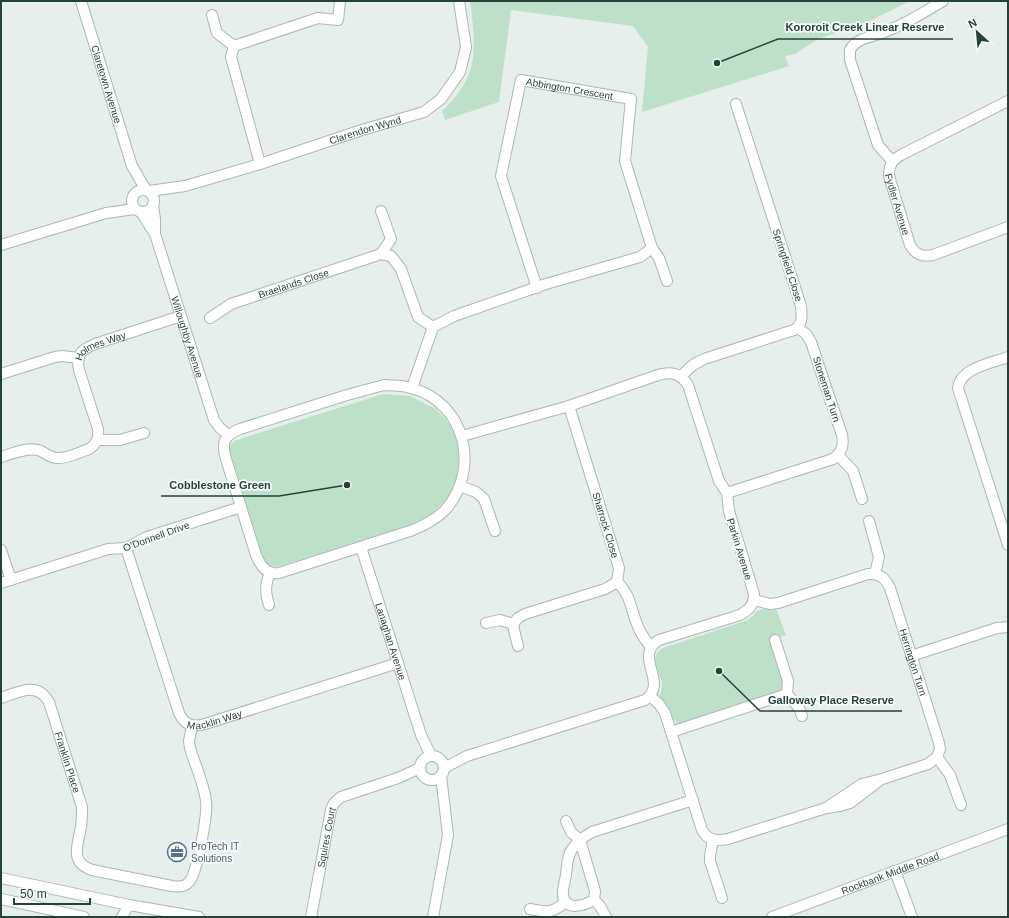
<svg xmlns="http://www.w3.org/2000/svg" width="1009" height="918" viewBox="0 0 1009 918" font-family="Arial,sans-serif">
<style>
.green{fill:#bfe0c8}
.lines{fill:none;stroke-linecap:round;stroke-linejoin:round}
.minor-casing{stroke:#a8b8b2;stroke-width:12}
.minor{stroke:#fff;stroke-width:10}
.labels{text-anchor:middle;stroke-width:3.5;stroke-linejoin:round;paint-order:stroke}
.street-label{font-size:10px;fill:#24423a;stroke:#f7fbf9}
.service-label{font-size:10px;fill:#4e5e75;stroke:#f7fbf9;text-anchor:start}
.leader{fill:none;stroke:#24423a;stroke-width:1.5}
.callout-dot{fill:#24423a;stroke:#f7fbf9;stroke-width:1.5}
.callout-label{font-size:11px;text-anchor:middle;font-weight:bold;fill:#24423a;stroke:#f7fbf9;stroke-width:3.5;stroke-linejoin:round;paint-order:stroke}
</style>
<rect width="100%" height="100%" fill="#e6efeb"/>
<g class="green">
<path d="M470,1H910L868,22L818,39L795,54L785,56L789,66L642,112L648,47L633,26L511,10L499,102L445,120L442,111C480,75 476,49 470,1Z"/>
<polygon points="383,394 410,396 436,409 450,425 457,440 459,453 458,476 449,496 433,513 413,524 277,567 268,565 263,558 231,456 229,447 234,441 243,438"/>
<path d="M763,609L772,610L776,609L786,635L771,641L784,680L782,692L684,725L677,724L674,720L669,709L660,698C660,693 662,689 662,685C661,671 646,659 663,648L748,620L757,611Z"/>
</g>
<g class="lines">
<defs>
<g id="minor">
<path id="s1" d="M81,1L132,166L146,190"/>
<polyline points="212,15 217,33 234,46"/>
<path id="s2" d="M1008,101L901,155C892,160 889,165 889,176L910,245C916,255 922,257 933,255L1008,227"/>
<path d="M892,161L878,145L850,60V50C855,40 866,38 876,35C901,27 921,14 943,1"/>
<polyline points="260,164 231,57 234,46 318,18 338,20 340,1"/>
<circle cx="143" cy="201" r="11"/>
<path id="s3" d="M149,191L185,186L260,164L362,130L424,112L441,99L460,72L466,47L459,1"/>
<polyline points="153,206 155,219 155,234"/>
<path id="s4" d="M141,212L155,234L214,420L220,428L228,435"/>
<polyline points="1,245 106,213 135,209"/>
<polyline points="381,254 391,239 381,211"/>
<path id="s5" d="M537,288L501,176L521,80L631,99L625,161L652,248L659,258L667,281"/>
<path id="s6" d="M210,318L231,304L381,254L391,256L401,269L418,317L433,327"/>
<path d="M1008,357C992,363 960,368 958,388L1008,545"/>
<polyline points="1,374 55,357 62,356 79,358"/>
<path d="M681,376L693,365L704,359L794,330C803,325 802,316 801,306L736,104"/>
<path d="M384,385C393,386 402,385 411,388C465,402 481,468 446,509C437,519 425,525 413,530L279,573C266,575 260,565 256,555L226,459C221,443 224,435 240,429L347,395Z"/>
<polyline points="412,388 433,327 454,316 546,284 640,257 652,248"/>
<polyline points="98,440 120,440 144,433"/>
<polyline points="838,455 853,471 862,499"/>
<path id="s7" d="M1,457C12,454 26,447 38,450C45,452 51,459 59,458C69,458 80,452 89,449C97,444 99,438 98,429L79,370C76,354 81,350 95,344L181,316"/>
<polyline points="460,486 476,492 484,499 495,531"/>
<path d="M727,493L833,459C842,452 844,446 842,435L811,342L806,334L798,328"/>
<polyline points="869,521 879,557 875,574"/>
<path id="s8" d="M361,547L421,735L431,756"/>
<path id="s9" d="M126,548L179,713C185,726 193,727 205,724L398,663"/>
<polyline points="1,550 11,580"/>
<path d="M617,582C632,595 631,614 640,631C643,637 647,642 651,647"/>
<polyline points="1,583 108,549 126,548 147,537 241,507"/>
<path id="s10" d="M754,600L770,604L778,603L868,574C880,573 885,578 890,588L939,743L940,749L937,757L928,764L882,779L862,784L826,808"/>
<path d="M269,605C265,592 265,585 270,572"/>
<polyline points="486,623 500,620 513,624"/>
<polyline points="775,640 788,681 787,694 799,708 802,716"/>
<polyline points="518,646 514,630 513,624 518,618 525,614 605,589 617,582 619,568 569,406"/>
<polyline points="911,656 997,628 1008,627"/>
<path d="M650,696L659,704L665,713L702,830C708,841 717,841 728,839L826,808L840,806L850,803L879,781"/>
<path id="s11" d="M1,698C19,692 37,681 49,702L82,807C82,814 82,820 81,827C78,845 69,862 92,870L172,886C178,887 185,887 189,882C197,874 208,813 206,801C204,784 195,765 190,748L189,741L192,726"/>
<polyline points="671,732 787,694"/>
<circle cx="432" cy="768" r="12"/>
<polyline points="937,757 950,775 961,805"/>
<path d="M444,768L467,756L645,700C670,682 632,657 659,640L740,615C749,610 754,605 754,594L729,511L727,493L719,481L688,385C680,373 671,371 658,375L569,406L462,436"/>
<path d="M566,821L571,832L580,840L595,891L594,900C585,905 566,912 563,896C562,890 565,881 566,875C567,866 567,855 573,848C578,841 585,836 592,832L693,800"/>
<polyline points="713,840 710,856 710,861 722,898"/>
<polyline points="895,871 912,917"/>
<polyline points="1,878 129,905 199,917"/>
<polyline points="1,899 84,917"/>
<polyline points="594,900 600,906 606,917"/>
<path d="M530,909C546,912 552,914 565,902"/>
<polyline points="122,917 129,905"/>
<path id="s12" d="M311,917L331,810L334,803L341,797L398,778L420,768"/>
<polyline points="433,917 448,835 441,776"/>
<path id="s13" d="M772,917L1008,829"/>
</g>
</defs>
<use href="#minor" class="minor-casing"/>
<use href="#minor" class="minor"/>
</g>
<defs>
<symbol id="office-ring" viewBox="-11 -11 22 22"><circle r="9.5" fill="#f7fbf9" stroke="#5c6f8a" stroke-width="1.5"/><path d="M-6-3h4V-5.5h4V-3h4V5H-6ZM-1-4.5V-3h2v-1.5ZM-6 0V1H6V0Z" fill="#5c6f8a"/></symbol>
</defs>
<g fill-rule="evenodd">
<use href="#office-ring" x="166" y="841" width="22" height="22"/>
</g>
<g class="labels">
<g class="street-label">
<text dy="4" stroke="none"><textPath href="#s1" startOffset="87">Claretown Avenue</textPath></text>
<text dy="4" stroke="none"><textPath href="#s5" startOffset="265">Abbington Crescent</textPath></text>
<text dy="4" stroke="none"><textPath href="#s3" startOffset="225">Clarendon Wynd</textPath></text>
<text dy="4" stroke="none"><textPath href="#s2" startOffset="175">Fydler Avenue</textPath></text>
<text transform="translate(788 265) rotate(72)" y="4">Springfield Close</text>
<text dy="4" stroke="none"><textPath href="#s6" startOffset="91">Braelands Close</textPath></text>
<text dy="4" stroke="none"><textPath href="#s4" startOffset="134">Willoughby Avenue</textPath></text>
<text dy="4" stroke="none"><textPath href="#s7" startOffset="216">Holmes Way</textPath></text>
<text transform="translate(827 389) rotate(72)" y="4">Stoneman Turn</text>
<text transform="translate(606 525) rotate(73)" y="4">Sharrock Close</text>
<text transform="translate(156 536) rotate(-20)" y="4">O'Donnell Drive</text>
<text transform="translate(740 549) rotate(73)" y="4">Parkin Avenue</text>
<text dy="4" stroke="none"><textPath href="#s8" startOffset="99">Lanaghan Avenue</textPath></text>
<text dy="4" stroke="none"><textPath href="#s10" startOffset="225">Herrington Turn</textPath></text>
<text dy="4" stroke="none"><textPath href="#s9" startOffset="215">Macklin Way</textPath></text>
<text dy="4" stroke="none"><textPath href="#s11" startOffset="117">Franklin Place</textPath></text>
<text dy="4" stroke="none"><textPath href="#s12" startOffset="81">Squires Court</textPath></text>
<text dy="4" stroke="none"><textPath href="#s13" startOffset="126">Rockbank Middle Road</textPath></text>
</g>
<g class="service-label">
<text x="191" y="850">ProTech IT<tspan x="191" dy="12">Solutions</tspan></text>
</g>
</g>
<path class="leader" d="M717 63L778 39H953M347 485L279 496H161M719 671L760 711H902"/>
<g class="callout-dot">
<circle cx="717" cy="63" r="4"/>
<circle cx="347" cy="485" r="4"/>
<circle cx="719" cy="671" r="4"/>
</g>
<g class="callout-label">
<text x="865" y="31">Kororoit Creek Linear Reserve</text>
<text x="220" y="489">Cobblestone Green</text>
<text x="831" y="704">Galloway Place Reserve</text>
</g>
<rect width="1009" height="918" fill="none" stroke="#24423a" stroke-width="4"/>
<g transform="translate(977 32) rotate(333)" stroke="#f7fbf9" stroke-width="3" paint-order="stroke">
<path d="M0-3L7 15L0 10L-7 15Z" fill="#24423a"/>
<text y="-6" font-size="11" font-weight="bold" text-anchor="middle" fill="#24423a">N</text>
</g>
<path d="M14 898v6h76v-6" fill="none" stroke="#24423a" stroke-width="2"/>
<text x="20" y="898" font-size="12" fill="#24423a" stroke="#f7fbf9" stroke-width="3" paint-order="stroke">50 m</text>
</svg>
